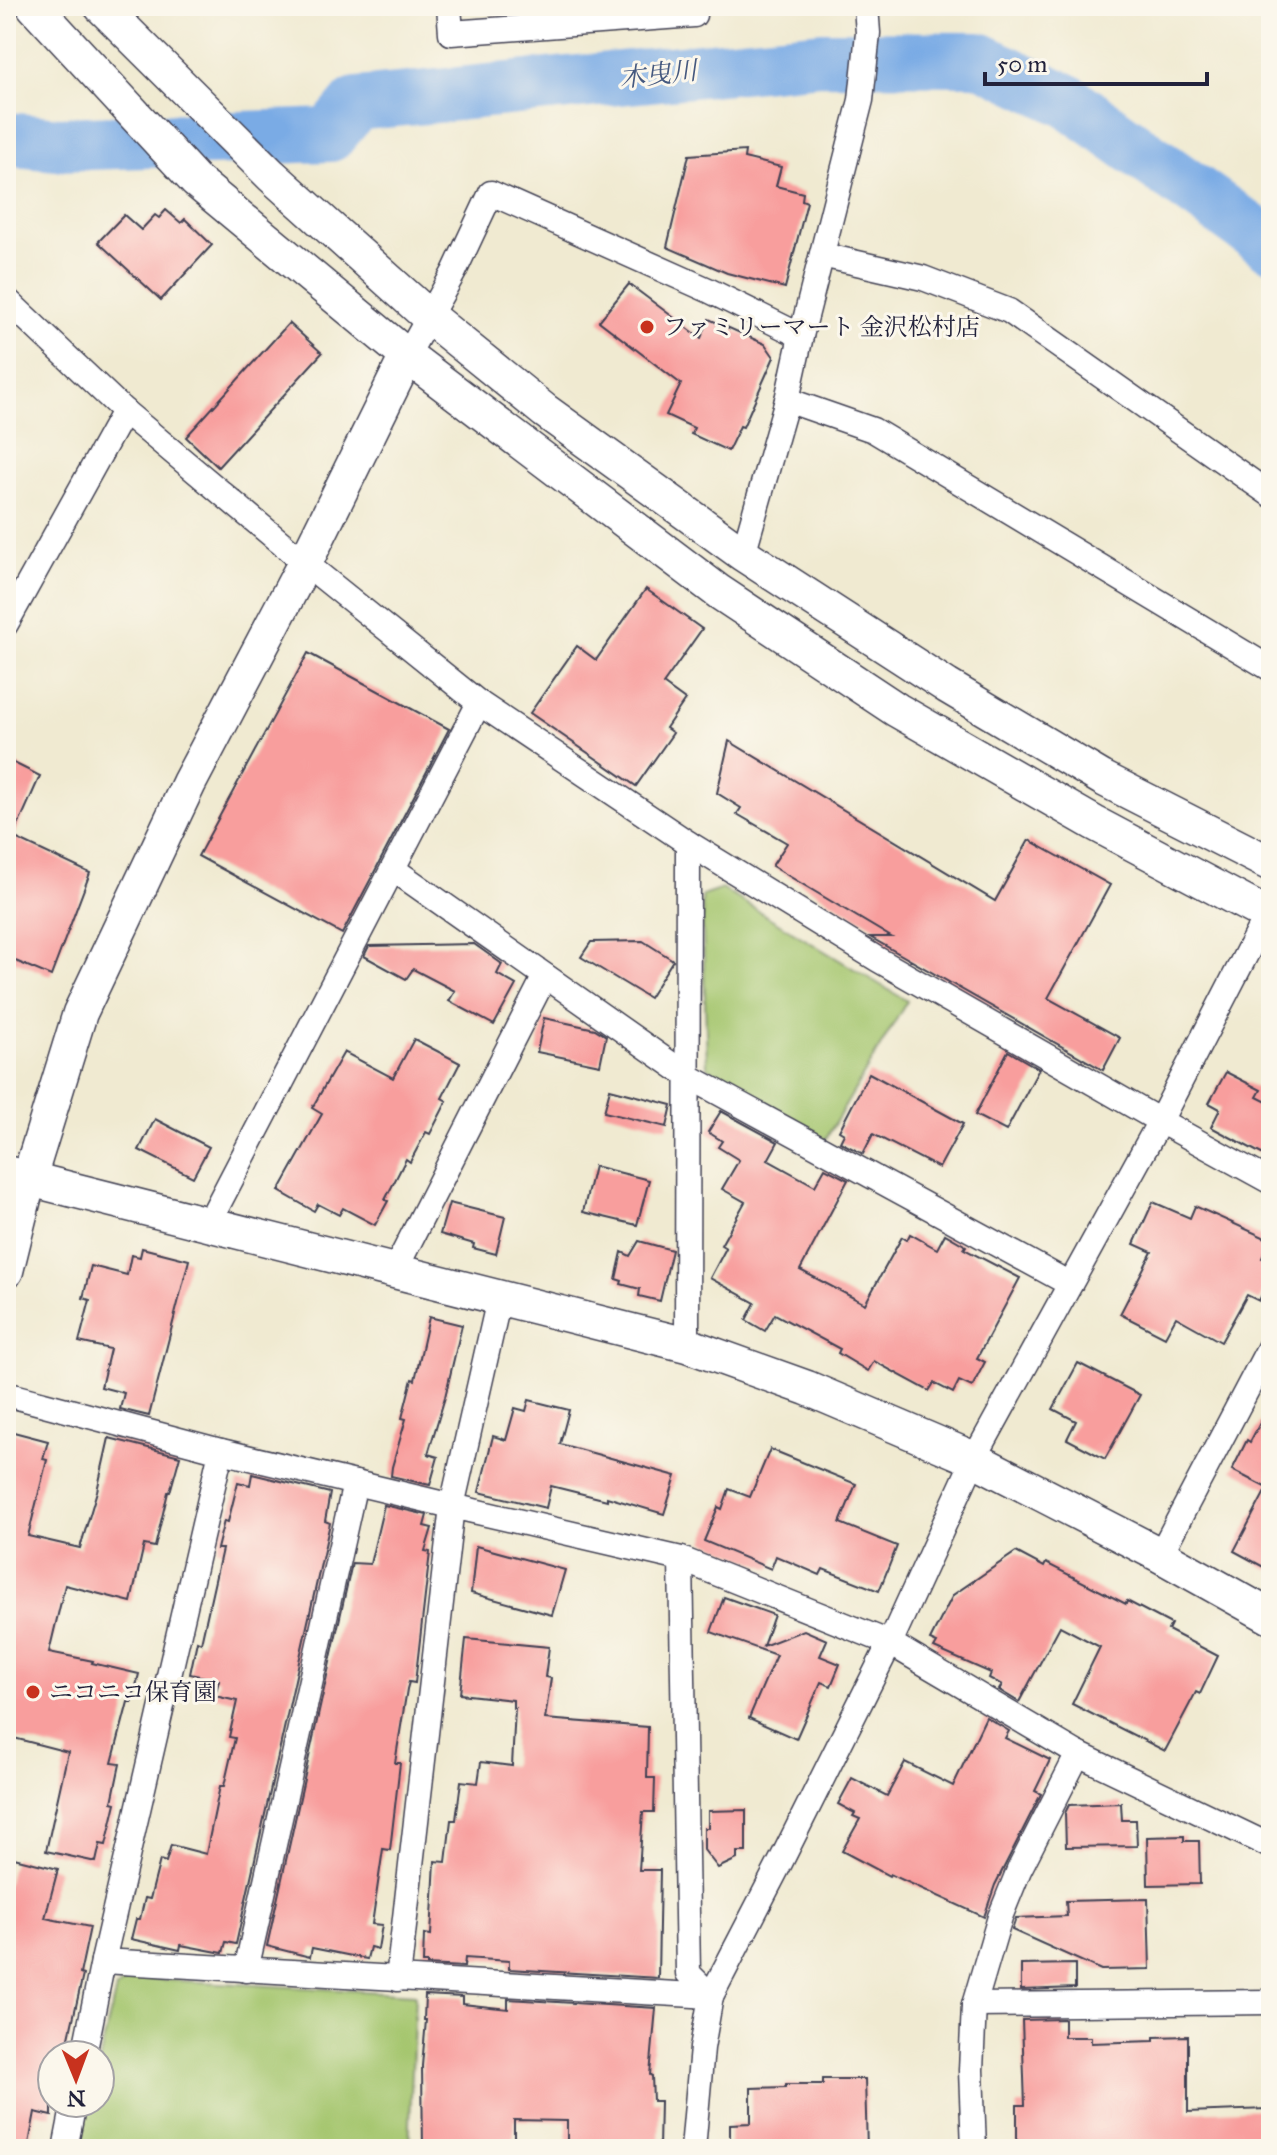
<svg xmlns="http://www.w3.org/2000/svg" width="1277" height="2155" viewBox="0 0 1277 2155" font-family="'IM FELL Great Primer','Noto Serif JP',serif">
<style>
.green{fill:#a5c66e;stroke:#647454;stroke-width:2}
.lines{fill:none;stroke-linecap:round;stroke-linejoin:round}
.river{stroke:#7aabe5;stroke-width:54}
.building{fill:#f89e9d}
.street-casing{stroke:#414052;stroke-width:27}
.secondary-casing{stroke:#414052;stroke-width:37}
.street{stroke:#fff;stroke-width:24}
.secondary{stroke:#fff;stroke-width:34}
.poi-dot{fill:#c8321e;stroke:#fbf7ec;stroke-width:3}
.labels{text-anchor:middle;stroke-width:6;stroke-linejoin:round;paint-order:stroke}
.poi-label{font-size:24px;fill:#22223b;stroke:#fbf7ec;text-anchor:start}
.water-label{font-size:26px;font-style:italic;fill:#45597f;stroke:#fbf7ec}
</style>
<rect width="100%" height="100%" fill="#fbf7ec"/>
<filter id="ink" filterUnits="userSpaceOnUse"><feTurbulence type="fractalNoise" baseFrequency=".0125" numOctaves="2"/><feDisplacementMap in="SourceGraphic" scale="16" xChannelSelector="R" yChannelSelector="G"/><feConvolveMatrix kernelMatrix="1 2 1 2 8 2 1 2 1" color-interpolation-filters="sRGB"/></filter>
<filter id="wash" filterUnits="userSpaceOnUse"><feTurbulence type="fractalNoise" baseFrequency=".006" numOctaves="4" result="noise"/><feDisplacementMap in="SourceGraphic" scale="32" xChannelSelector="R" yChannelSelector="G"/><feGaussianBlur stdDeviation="1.8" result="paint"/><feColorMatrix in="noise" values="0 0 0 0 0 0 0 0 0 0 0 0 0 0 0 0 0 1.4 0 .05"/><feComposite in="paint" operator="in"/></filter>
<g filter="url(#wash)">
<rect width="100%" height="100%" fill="#f0ead1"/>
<g class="green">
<polygon points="722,889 907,1001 825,1140 707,1067 702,896"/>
<polygon points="130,1978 415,1994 409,2149 78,2149 89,2103 100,2103 100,2057 116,1989"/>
</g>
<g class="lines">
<polyline class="river" points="6,139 58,144 330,135 356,104 822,58 979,59 1068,101 1271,245"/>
</g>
<g id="blocks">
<g class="building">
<polygon points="745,151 744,158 781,167 776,186 803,193 802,200 807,202 785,288 727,273 667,247 689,155"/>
<polygon points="166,210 181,223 185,219 212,245 161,300 98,242 124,215 141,230 155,215 159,218"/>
<polygon points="629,284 701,338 709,319 765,344 774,357 743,427 740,426 728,451 691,434 694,428 666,415 681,384 599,321"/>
<polygon points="289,323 322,353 218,467 186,437"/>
<polygon points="646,589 702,629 663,684 685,700 666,728 673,733 636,786 530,713 577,646 596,660"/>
<polygon points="308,653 449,729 342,934 198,856"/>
<polygon points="729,741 995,901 1029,840 1110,885 1048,998 1120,1038 1103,1070 870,937 891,937 772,866 787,843 737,814 741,808 717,793"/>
<polygon points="6,759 40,776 13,837 90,873 51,976 6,957"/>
<polygon points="643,941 673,960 649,998 581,957 591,942"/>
<polygon points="474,944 502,964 497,974 516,985 494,1025 449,1001 455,991 413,969 406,979 364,956 369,946"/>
<polygon points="544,1018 595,1029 606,1036 600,1065 537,1052"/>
<polygon points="414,1039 460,1063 442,1098 447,1101 430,1134 426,1132 410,1162 406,1159 385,1200 388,1201 375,1225 343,1208 339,1215 318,1204 314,1211 279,1191 322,1114 312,1108 344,1052 393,1078"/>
<polygon points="1008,1051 1039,1069 1006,1131 975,1115"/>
<polygon points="1226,1072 1261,1090 1257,1097 1271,1104 1271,1159 1211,1127 1220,1109 1209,1103"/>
<polygon points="869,1073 963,1124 939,1168 873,1134 863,1154 840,1142 844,1134 839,1131"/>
<polygon points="610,1089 672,1105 667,1127 604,1112"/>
<polygon points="721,1111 778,1142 768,1160 815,1186 825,1168 848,1180 800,1270 865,1304 902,1237 907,1240 910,1234 937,1249 945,1234 966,1246 964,1249 1020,1278 977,1358 985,1362 972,1387 959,1381 953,1393 934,1383 929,1391 874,1361 868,1371 838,1353 840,1349 775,1314 765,1331 746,1320 755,1303 710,1278 726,1248 721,1245 745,1202 722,1189 739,1160 718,1147 722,1141 708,1132"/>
<polygon points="155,1119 209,1147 193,1177 139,1150"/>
<polygon points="594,1166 649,1180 637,1225 583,1212"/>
<polygon points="1153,1202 1190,1218 1195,1206 1270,1240 1262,1258 1271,1262 1271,1275 1259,1301 1247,1295 1221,1342 1176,1317 1165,1337 1120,1314 1152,1252 1134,1244"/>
<polygon points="449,1203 505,1217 496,1254 473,1248 474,1244 440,1234"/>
<polygon points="639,1241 672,1250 660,1301 639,1296 640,1289 621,1284 622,1281 616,1279 622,1252 630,1256"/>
<polygon points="142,1248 189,1260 149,1416 120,1409 124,1393 101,1387 110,1349 79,1342 90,1300 83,1298 91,1266 127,1275 131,1255 140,1257"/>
<polygon points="429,1317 462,1325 445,1397 428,1454 438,1457 430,1485 391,1476 392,1467 406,1419 402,1418 412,1379 415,1380"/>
<polygon points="1078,1363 1140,1395 1105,1459 1067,1439 1076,1421 1053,1409"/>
<polygon points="529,1400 569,1410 560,1444 676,1476 664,1514 607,1497 607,1500 551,1486 546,1508 479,1492 493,1436 506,1440 515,1408 526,1411"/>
<polygon points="1271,1402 1271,1571 1234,1551 1267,1488 1232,1470 1247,1440 1250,1442"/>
<polygon points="6,1430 48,1441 43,1459 47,1460 28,1536 80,1548 97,1491 109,1438 180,1456 170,1492 168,1492 155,1547 144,1545 131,1602 65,1585 49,1652 93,1661 92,1663 139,1674 132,1702 128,1702 112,1763 120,1764 112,1802 116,1803 106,1845 100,1844 96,1862 46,1851 68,1752 6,1736"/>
<polygon points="770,1449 856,1484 840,1523 897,1546 879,1591 823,1569 820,1575 776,1556 771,1569 704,1541 718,1507 722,1509 729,1489 750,1497"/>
<polygon points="252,1474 330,1493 325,1521 330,1523 236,1944 226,1942 223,1953 181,1945 180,1950 131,1939 136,1919 140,1919 145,1898 150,1899 160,1860 166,1862 171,1845 206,1854 220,1786 224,1786 235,1738 229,1737 237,1701 215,1696 219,1680 190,1674 197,1641 201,1643 222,1549 217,1549 224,1521 228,1522 238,1482 250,1485"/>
<polygon points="384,1505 427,1515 424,1526 432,1528 425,1551 430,1552 415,1683 409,1682 407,1689 395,1763 400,1763 390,1850 383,1849 372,1924 382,1925 378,1949 370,1947 367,1959 312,1948 310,1957 267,1946 352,1563 370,1564"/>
<polygon points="476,1546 565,1570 552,1615 471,1593"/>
<polygon points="1016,1552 1044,1567 1046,1563 1126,1604 1127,1601 1171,1624 1168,1630 1218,1656 1200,1694 1196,1692 1165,1751 1072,1704 1100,1647 1060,1626 1019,1702 999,1690 1002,1685 989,1678 991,1673 934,1648 937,1643 930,1640 953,1595"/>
<polygon points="724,1597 774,1615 763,1646 804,1630 827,1640 820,1656 840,1664 831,1686 821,1682 796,1739 749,1718 776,1655 711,1632"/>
<polygon points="466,1639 549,1647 545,1677 551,1678 545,1719 648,1727 647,1778 655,1778 654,1812 643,1812 639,1870 660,1870 658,1978 509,1969 509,1961 465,1958 464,1967 427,1965 427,1963 423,1963 424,1934 431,1935 435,1861 446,1862 451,1820 456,1820 461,1781 478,1783 481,1762 512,1766 515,1708 513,1708 513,1700 460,1694"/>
<polygon points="986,1717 1009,1731 1005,1738 1050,1760 1035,1791 1041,1794 995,1885 984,1917 890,1874 889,1876 842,1851 860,1819 853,1816 855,1813 838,1804 852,1778 887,1796 905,1762 953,1786"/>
<polygon points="1121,1803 1122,1820 1136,1820 1137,1846 1066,1847 1065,1813 1069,1805"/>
<polygon points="746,1810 746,1852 737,1852 737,1859 718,1868 704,1850 704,1828 708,1828 708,1811"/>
<polygon points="1184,1836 1184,1841 1199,1841 1200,1884 1148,1885 1147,1837"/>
<polygon points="14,1858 58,1869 45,1918 90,1927 80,1974 83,1975 65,2055 52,2055 52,2116 35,2112 28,2149 6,2149 6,1889"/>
<polygon points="1148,1899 1150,1969 1101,1970 1012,1930 1016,1918 1067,1916 1066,1901"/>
<polygon points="1075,1964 1075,1988 1021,1990 1021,1965"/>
<polygon points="425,1995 463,1997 463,2004 508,2009 508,1999 656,2008 650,2075 652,2076 653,2101 660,2101 659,2149 573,2149 573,2147 567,2147 567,2121 514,2120 514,2149 423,2149 422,2066 426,2020 424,2020"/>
<polygon points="1064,2019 1064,2037 1091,2037 1091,2043 1154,2041 1154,2037 1188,2036 1188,2112 1267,2109 1268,2149 1059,2149 1058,2146 1017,2147 1017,2105 1025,2105 1022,2020"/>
<polygon points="823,2079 865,2079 867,2149 730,2149 730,2124 751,2123 751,2088 786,2087 786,2084 823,2084"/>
</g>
</g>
</g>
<g filter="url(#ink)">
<use href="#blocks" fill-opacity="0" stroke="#414052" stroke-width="2"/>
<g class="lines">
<defs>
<g id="street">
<polyline points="449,6 451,33 694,15 694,6"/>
<polyline points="822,255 923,278 1009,311 1271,495"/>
<polyline points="6,299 124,411 305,563 479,703 688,843 687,1345"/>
<polyline points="407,356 454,272 491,193 708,290 801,336"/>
<polyline points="787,400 873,430 1271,669"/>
<polyline points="743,554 787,400 801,336 861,100 868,33 866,6"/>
<polyline points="6,624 124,411"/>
<polyline points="688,843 877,959 1160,1121 1271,1182"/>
<polyline points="393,869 688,1076 1070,1284"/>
<polyline points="208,1224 479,703"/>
<polyline points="394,1272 545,976"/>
<polyline points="6,1394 221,1451 103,1961 711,1996"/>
<polyline points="221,1451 452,1506 499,1299"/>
<polyline points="1160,1555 1271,1344"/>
<polyline points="681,1559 688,1973 711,1996"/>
<polyline points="246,1970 355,1483"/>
<polyline points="398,1979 452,1506 681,1559 890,1643 1078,1754 1270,1846 1271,1844"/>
<polyline points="974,2005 1271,2002"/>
<polyline points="84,2055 103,1961"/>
<polyline points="65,2149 74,2103"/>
<polyline points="693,2149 702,2048 711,1996 781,1861 890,1643 974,1459 1160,1121 1271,906"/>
<polyline points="974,2149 971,2070 974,2005 1000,1917 1019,1870 1078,1754"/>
</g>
<g id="secondary">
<polyline points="34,6 196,181 407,356 719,592 897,710 1094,823 1271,917"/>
<polyline points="101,6 271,175 429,317 545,411 743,554 947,686 1102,778 1271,864"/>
<polyline points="6,1173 687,1345 807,1388 974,1459 1160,1555 1271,1617"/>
<polyline points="6,1271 29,1178 80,1013 189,783 305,563 407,356"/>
</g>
</defs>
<use href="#street" class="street-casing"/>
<use href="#secondary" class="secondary-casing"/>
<use href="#street" class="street"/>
<use href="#secondary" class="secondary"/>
</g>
</g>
<g class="poi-dot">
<circle cx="647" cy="327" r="8"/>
<circle cx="33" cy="1692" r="8"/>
</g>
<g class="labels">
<g class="poi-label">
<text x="663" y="335">ファミリーマート 金沢松村店</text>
<text x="49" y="1700">ニコニコ保育園</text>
</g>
<g class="water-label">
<text transform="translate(658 74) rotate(-6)" y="9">木曳川</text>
</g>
</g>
<rect width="1277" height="2155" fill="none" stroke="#fbf7ec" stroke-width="32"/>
<g transform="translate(76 2079) rotate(179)"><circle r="38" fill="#fbf7ec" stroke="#a4a2a5" stroke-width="2"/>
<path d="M0-6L14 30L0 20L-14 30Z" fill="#c8321e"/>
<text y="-12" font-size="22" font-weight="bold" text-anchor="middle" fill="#22223b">N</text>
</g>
<path d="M985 72v12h222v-12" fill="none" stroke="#22223b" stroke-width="4"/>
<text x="997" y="72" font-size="24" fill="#22223b" stroke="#fbf7ec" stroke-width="6" paint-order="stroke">50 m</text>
</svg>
